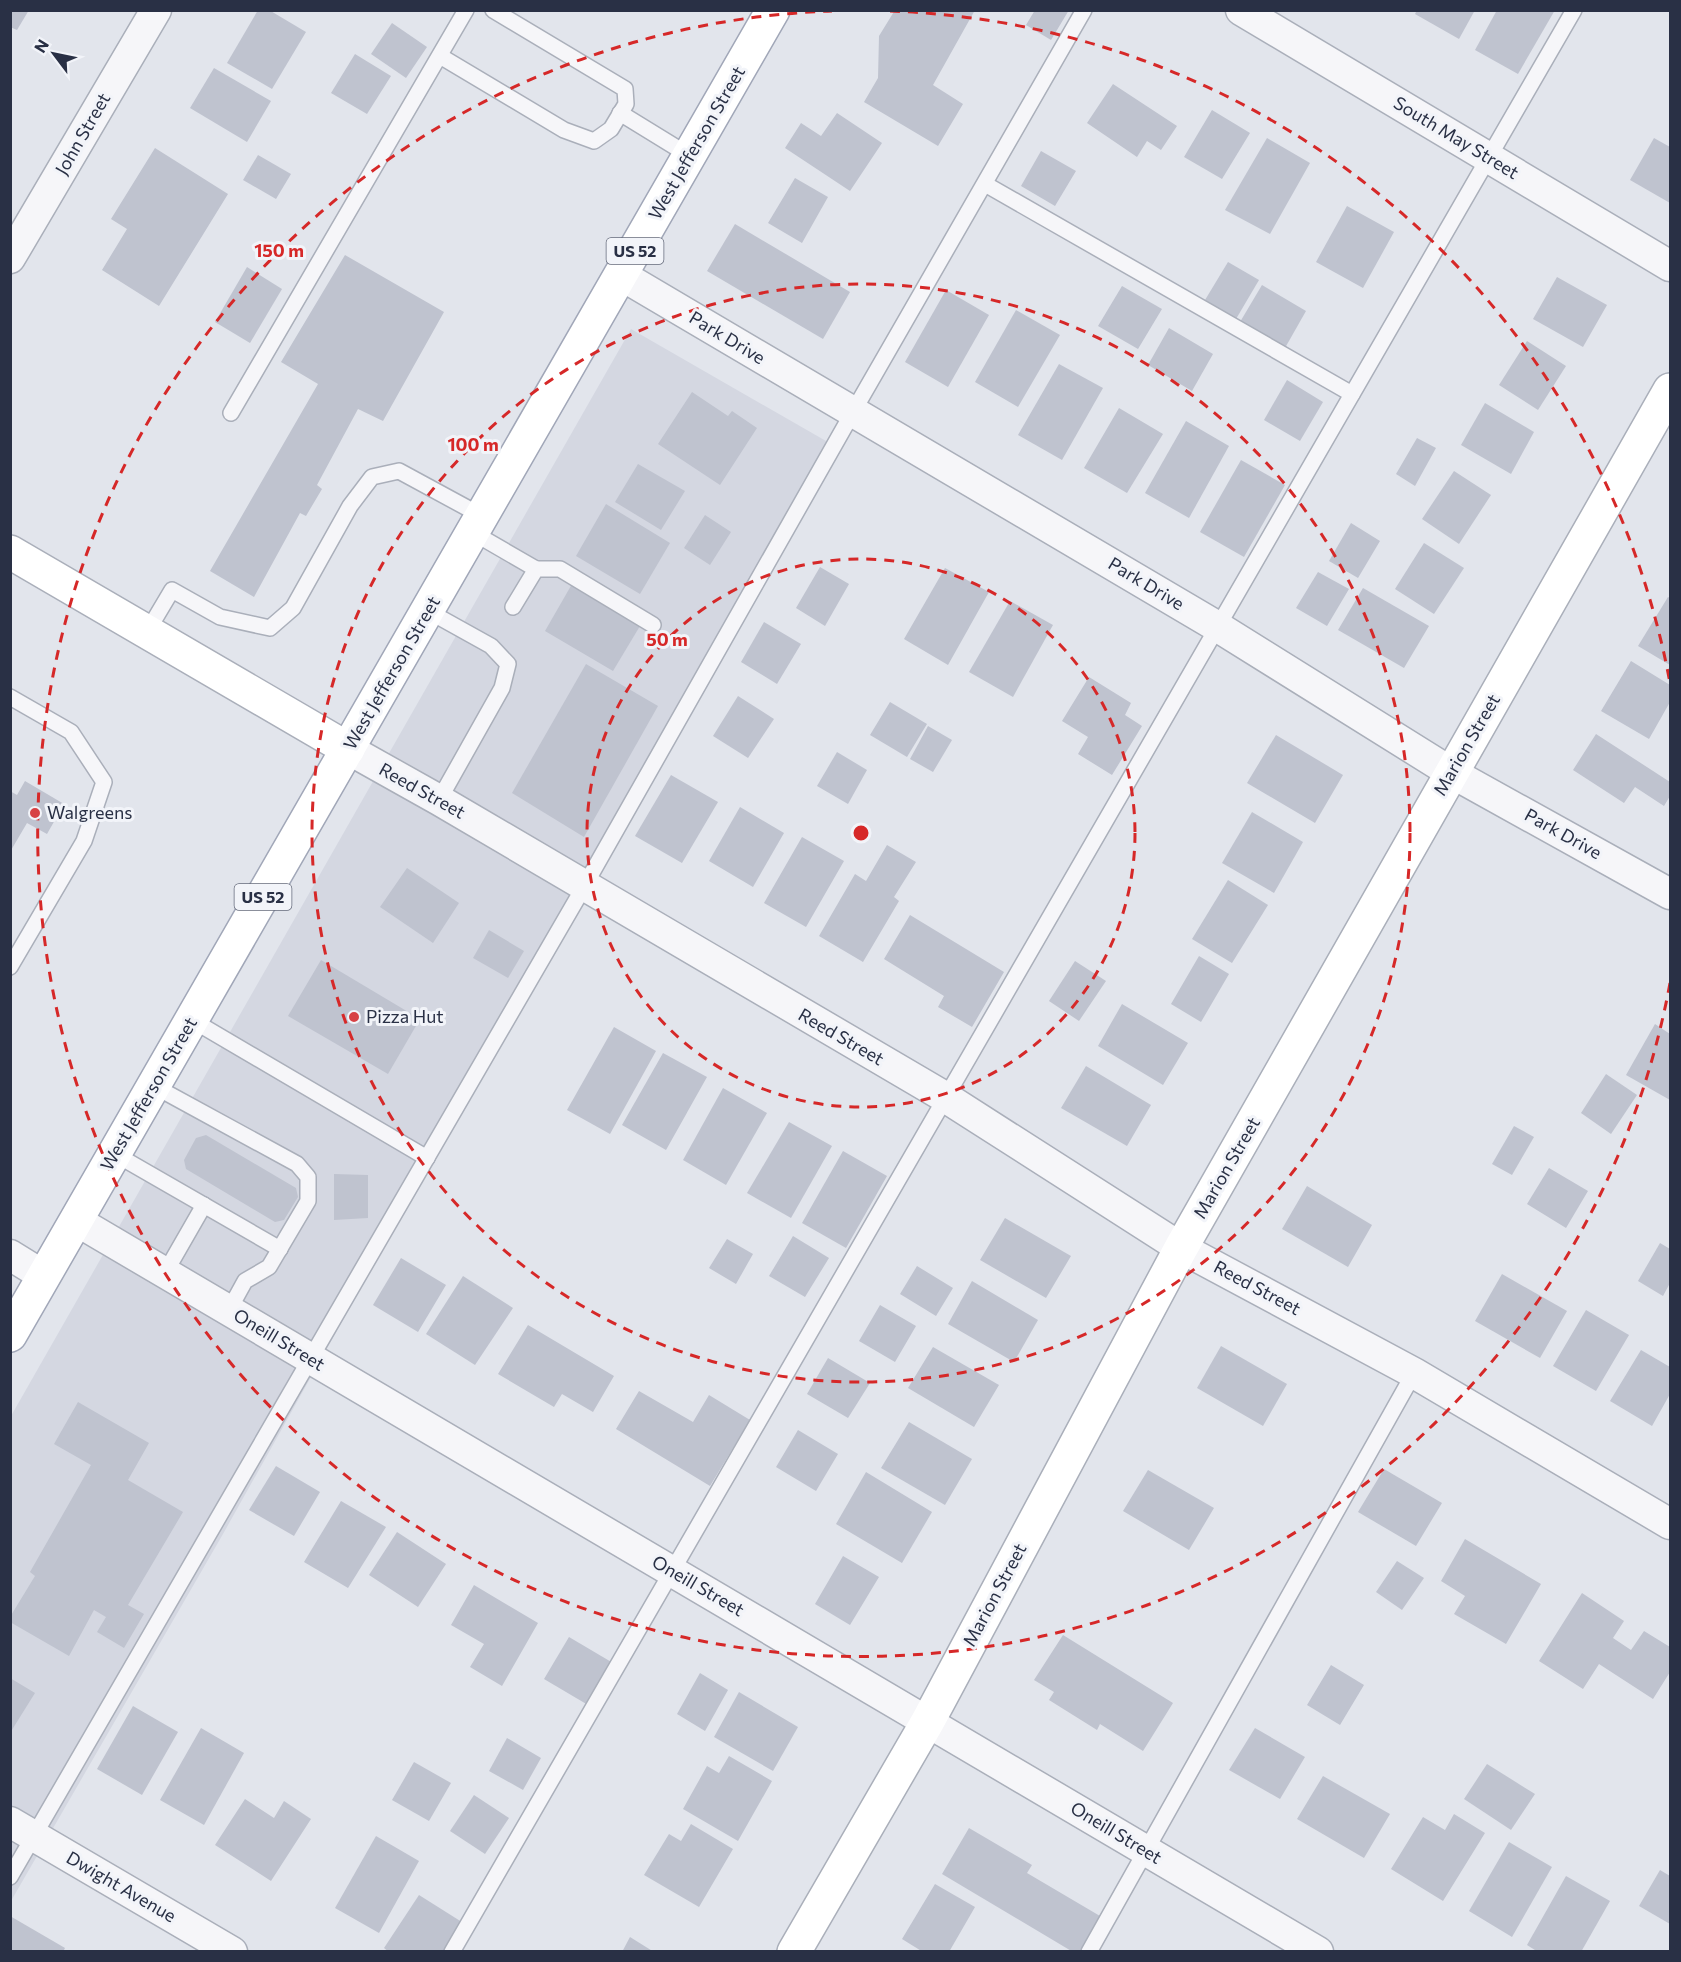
<svg xmlns="http://www.w3.org/2000/svg" width="1681" height="1962" viewBox="0 0 1681 1962" font-family="Commissioner,sans-serif">
<style>
.built{fill:#d4d7e1}
.building{fill:#bfc3cf}
.lines{fill:none;stroke-linecap:round;stroke-linejoin:round}
.lane-casing{stroke:#aaafba;stroke-width:18}
.street-casing{stroke:#aaafba;stroke-width:33}
.secondary-casing{stroke:#aaafba;stroke-width:36}
.primary-casing{stroke:#a1a7b8;stroke-width:36}
.lane{stroke:#f6f6f9;stroke-width:15}
.street{stroke:#f6f6f9;stroke-width:30}
.secondary{stroke:#fff;stroke-width:33}
.primary{stroke:#fff;stroke-width:33}
.ring{fill:none;stroke:#d62828;stroke-width:3;stroke-dasharray:10 8}
.poi-dot{fill:#d74144;stroke:#f2f4f9;stroke-width:2}
.labels{text-anchor:middle;stroke-width:6;stroke-linejoin:round;paint-order:stroke}
.shield{fill:#f2f4f9;stroke:#656b7b;stroke-width:1.5}
.shield-label{font-size:16px;font-weight:bold;fill:#293045}
.street-label{font-size:18px;fill:#293045;stroke:#f2f4f9}
.poi-label{font-size:18px;fill:#293045;stroke:#f2f4f9;text-anchor:start}
.centre{fill:#d62828;stroke:#f2f4f9;stroke-width:3}
.ring-label{font-size:18px;text-anchor:middle;font-weight:bold;fill:#d62828;stroke:#f2f4f9;stroke-width:6;stroke-linejoin:round;paint-order:stroke}
</style>
<rect width="100%" height="100%" fill="#e2e5ec"/>
<polygon class="built" points="631,329 833,445 223,1534 11,1901 11,1416"/>
<g class="building">
<polygon points="10,10 29,10 17,30 10,27"/>
<polygon points="258,10 269,10 306,32 272,89 227,63"/>
<polygon points="895,10 975,10 933,85 963,104 938,146 864,102 878,78 879,36"/>
<polygon points="1035,10 1069,10 1051,40 1026,25"/>
<polygon points="1417,10 1475,10 1459,39 1415,14"/>
<polygon points="1497,10 1555,10 1518,74 1475,50"/>
<polygon points="392,23 427,47 406,78 371,54"/>
<polygon points="355,54 391,76 367,114 331,93"/>
<polygon points="214,68 271,101 247,142 190,108"/>
<polygon points="1113,84 1177,126 1161,150 1147,141 1137,157 1087,123"/>
<polygon points="1212,110 1250,133 1222,179 1184,157"/>
<polygon points="837,113 882,143 850,191 785,148 801,123 821,136"/>
<polygon points="1267,138 1310,163 1270,234 1225,210"/>
<polygon points="1654,138 1670,147 1670,203 1630,180"/>
<polygon points="155,148 228,194 159,306 102,270 127,229 111,219"/>
<polygon points="1041,151 1076,171 1055,206 1021,186"/>
<polygon points="258,155 291,174 276,199 243,180"/>
<polygon points="795,178 828,197 802,243 768,223"/>
<polygon points="1347,206 1394,232 1363,288 1316,262"/>
<polygon points="735,224 850,292 823,339 707,271"/>
<polygon points="345,255 444,312 383,421 358,409 317,485 322,489 306,516 300,513 254,597 210,571 318,384 281,362"/>
<polygon points="1228,262 1259,280 1236,319 1205,300"/>
<polygon points="247,267 282,289 250,343 215,322"/>
<polygon points="1557,277 1607,305 1583,347 1533,319"/>
<polygon points="1262,285 1306,311 1285,348 1240,322"/>
<polygon points="1122,286 1162,309 1138,349 1098,326"/>
<polygon points="946,290 989,315 948,387 905,362"/>
<polygon points="1016,310 1060,335 1018,407 975,382"/>
<polygon points="1169,328 1213,354 1192,391 1148,365"/>
<polygon points="1527,341 1566,366 1538,410 1499,385"/>
<polygon points="1059,364 1103,388 1062,460 1018,435"/>
<polygon points="1287,380 1323,402 1300,441 1264,420"/>
<polygon points="692,392 728,416 732,411 757,428 720,485 658,444"/>
<polygon points="1485,403 1534,432 1511,474 1461,445"/>
<polygon points="1119,408 1163,434 1127,493 1084,468"/>
<polygon points="1186,421 1229,446 1189,518 1145,493"/>
<polygon points="1417,438 1436,448 1415,486 1396,474"/>
<polygon points="1241,460 1285,485 1244,557 1200,532"/>
<polygon points="638,464 685,491 661,530 615,502"/>
<polygon points="1454,471 1491,495 1459,544 1422,519"/>
<polygon points="606,504 670,543 640,594 576,556"/>
<polygon points="705,515 731,532 710,565 684,548"/>
<polygon points="1351,523 1380,541 1358,578 1329,561"/>
<polygon points="1424,543 1464,568 1434,614 1395,589"/>
<polygon points="820,567 849,584 825,626 796,608"/>
<polygon points="945,568 989,592 948,665 904,639"/>
<polygon points="1318,572 1349,589 1327,626 1296,608"/>
<polygon points="572,584 640,626 613,671 545,631"/>
<polygon points="1363,588 1429,626 1404,668 1338,630"/>
<polygon points="1668,597 1670,598 1670,665 1638,646"/>
<polygon points="1010,601 1053,625 1013,697 969,672"/>
<polygon points="764,622 801,644 777,684 741,662"/>
<polygon points="1631,661 1670,685 1670,702 1649,739 1601,711"/>
<polygon points="586,664 658,706 584,837 512,793"/>
<polygon points="1089,677 1131,703 1125,715 1142,726 1112,775 1078,754 1088,737 1062,721"/>
<polygon points="738,696 774,719 748,758 713,736"/>
<polygon points="890,702 927,724 907,757 870,735"/>
<polygon points="928,726 952,740 933,772 910,759"/>
<polygon points="1596,734 1670,782 1670,796 1664,806 1635,787 1624,803 1573,770"/>
<polygon points="1276,735 1343,775 1315,823 1247,783"/>
<polygon points="837,752 867,770 848,804 817,786"/>
<polygon points="671,775 718,802 682,863 635,836"/>
<polygon points="25,781 64,804 47,834 27,823 10,852 10,791 17,795"/>
<polygon points="740,807 784,833 753,887 709,861"/>
<polygon points="1252,812 1303,842 1274,893 1222,863"/>
<polygon points="802,837 844,861 806,927 764,903"/>
<polygon points="887,845 916,862 894,897 899,901 863,962 819,936 855,874 866,881"/>
<polygon points="407,868 459,903 433,943 380,907"/>
<polygon points="1228,880 1268,905 1232,963 1192,939"/>
<polygon points="910,915 1004,972 972,1027 938,1007 944,996 884,959"/>
<polygon points="489,930 524,951 508,978 473,958"/>
<polygon points="1199,956 1229,974 1201,1022 1171,1004"/>
<polygon points="321,960 420,1019 388,1074 288,1016"/>
<polygon points="1075,961 1106,981 1079,1021 1049,1001"/>
<polygon points="1122,1004 1188,1043 1163,1085 1098,1046"/>
<polygon points="1655,1024 1670,1034 1670,1100 1626,1075"/>
<polygon points="614,1027 656,1051 610,1134 567,1110"/>
<polygon points="663,1053 707,1077 666,1150 622,1125"/>
<polygon points="1086,1066 1151,1105 1127,1146 1061,1108"/>
<polygon points="1606,1074 1637,1095 1611,1134 1581,1113"/>
<polygon points="723,1088 767,1113 726,1185 683,1160"/>
<polygon points="789,1122 832,1146 791,1218 747,1193"/>
<polygon points="1514,1126 1534,1137 1512,1175 1492,1164"/>
<polygon points="206,1135 296,1188 298,1197 284,1220 275,1222 186,1169 184,1160 196,1138"/>
<polygon points="843,1151 887,1176 846,1248 802,1223"/>
<polygon points="1549,1168 1588,1191 1566,1228 1527,1204"/>
<polygon points="334,1174 368,1175 368,1218 334,1220"/>
<polygon points="1307,1186 1372,1225 1348,1267 1282,1229"/>
<polygon points="1005,1218 1071,1256 1046,1298 980,1260"/>
<polygon points="793,1236 829,1258 805,1297 769,1276"/>
<polygon points="727,1239 753,1254 736,1284 709,1268"/>
<polygon points="1660,1243 1670,1249 1670,1283 1663,1296 1638,1281"/>
<polygon points="401,1258 446,1285 418,1332 373,1305"/>
<polygon points="917,1266 953,1288 936,1316 900,1294"/>
<polygon points="1502,1274 1567,1311 1540,1358 1475,1321"/>
<polygon points="463,1276 513,1308 475,1365 426,1334"/>
<polygon points="972,1281 1038,1320 1014,1362 948,1324"/>
<polygon points="880,1305 916,1326 895,1362 859,1341"/>
<polygon points="1586,1310 1629,1335 1596,1391 1553,1366"/>
<polygon points="528,1325 614,1376 593,1412 562,1394 554,1407 498,1374"/>
<polygon points="1221,1346 1287,1384 1263,1426 1197,1388"/>
<polygon points="933,1347 999,1385 974,1427 908,1388"/>
<polygon points="1641,1350 1670,1367 1670,1394 1652,1426 1610,1401"/>
<polygon points="828,1358 870,1383 848,1418 807,1394"/>
<polygon points="639,1391 693,1422 709,1395 750,1420 710,1486 616,1429"/>
<polygon points="78,1402 149,1443 128,1480 183,1512 128,1605 144,1614 124,1648 97,1632 106,1617 94,1610 69,1656 10,1622 10,1617 35,1576 30,1572 91,1465 54,1444"/>
<polygon points="909,1422 972,1459 945,1505 881,1468"/>
<polygon points="798,1430 838,1454 816,1491 776,1467"/>
<polygon points="276,1466 320,1492 294,1536 249,1510"/>
<polygon points="1384,1469 1442,1503 1416,1546 1358,1512"/>
<polygon points="1148,1470 1214,1508 1189,1550 1123,1511"/>
<polygon points="866,1472 932,1512 902,1563 836,1524"/>
<polygon points="341,1501 386,1527 348,1588 304,1562"/>
<polygon points="397,1532 446,1564 418,1607 369,1575"/>
<polygon points="1465,1539 1541,1584 1506,1644 1454,1614 1465,1596 1441,1581"/>
<polygon points="843,1556 879,1577 850,1625 815,1604"/>
<polygon points="1397,1561 1424,1578 1402,1610 1376,1592"/>
<polygon points="474,1585 538,1623 502,1686 470,1667 484,1644 451,1625"/>
<polygon points="1582,1593 1624,1621 1613,1638 1631,1650 1644,1631 1670,1647 1670,1672 1653,1699 1599,1664 1583,1689 1539,1661"/>
<polygon points="1063,1635 1173,1703 1143,1751 1100,1724 1097,1730 1049,1700 1054,1692 1034,1680"/>
<polygon points="569,1637 613,1663 588,1705 544,1679"/>
<polygon points="1331,1665 1364,1685 1340,1725 1307,1705"/>
<polygon points="700,1673 728,1690 705,1731 677,1714"/>
<polygon points="10,1678 35,1693 10,1733"/>
<polygon points="739,1692 798,1727 773,1771 714,1737"/>
<polygon points="133,1706 178,1732 142,1795 97,1769"/>
<polygon points="201,1728 244,1753 204,1825 160,1800"/>
<polygon points="1255,1728 1305,1757 1280,1799 1229,1770"/>
<polygon points="507,1738 541,1758 523,1790 489,1771"/>
<polygon points="729,1756 772,1781 738,1841 683,1809 707,1766 719,1773"/>
<polygon points="414,1762 451,1783 429,1821 392,1800"/>
<polygon points="1487,1764 1535,1794 1511,1830 1464,1799"/>
<polygon points="1323,1776 1390,1814 1364,1858 1297,1819"/>
<polygon points="474,1795 509,1818 485,1854 450,1831"/>
<polygon points="245,1799 274,1818 284,1801 311,1819 271,1881 215,1845"/>
<polygon points="1454,1814 1485,1833 1443,1901 1391,1869 1423,1817 1445,1830"/>
<polygon points="691,1824 733,1849 699,1907 644,1875 669,1834 681,1841"/>
<polygon points="969,1828 1032,1865 1027,1873 1100,1916 1079,1952 1073,1952 942,1874"/>
<polygon points="376,1836 419,1861 379,1933 335,1908"/>
<polygon points="1509,1842 1552,1867 1512,1937 1469,1911"/>
<polygon points="1660,1870 1670,1876 1670,1924 1639,1906"/>
<polygon points="1566,1876 1610,1901 1581,1952 1538,1952 1527,1945"/>
<polygon points="935,1884 975,1907 949,1952 923,1952 902,1939"/>
<polygon points="419,1895 465,1924 448,1952 389,1952 384,1948"/>
<polygon points="10,1916 65,1948 63,1952 10,1952"/>
<polygon points="630,1937 654,1952 622,1952"/>
</g>
<g class="lines">
<defs>
<g id="lane">
<polyline points="440,56 564,130 594,141 611,129 626,104 625,89 493,10"/>
<polyline points="620,113 690,156"/>
<polyline points="985,184 1352,394"/>
<polyline points="231,413 466,10"/>
<polyline points="472,532 536,569"/>
<polyline points="513,607 536,569 560,569 653,625"/>
<polyline points="428,611 491,646 508,664 502,688 439,800"/>
<polyline points="147,632 172,590 220,617 270,628 293,608 350,506 372,477 399,471 482,516"/>
<polyline points="10,697 71,732 104,782 84,841 10,967"/>
<polyline points="192,1020 427,1158"/>
<polyline points="154,1086 297,1164 308,1177 308,1201 269,1267 245,1281 229,1310"/>
<polyline points="115,1154 280,1249"/>
<polyline points="165,1273 204,1205"/>
<polyline points="10,1877 585,885 853,412 1084,10"/>
<polyline points="452,1952 1574,10"/>
<polyline points="1089,1952 1414,1373"/>
</g>
<g id="street">
<polyline points="1241,10 1670,266"/>
<polyline points="10,258 156,10"/>
<polyline points="621,275 1218,627 1452,773 1670,894"/>
<polyline points="348,749 439,800 945,1097 1181,1248 1414,1373 1670,1524"/>
<polyline points="77,1221 1318,1952"/>
<polyline points="10,1255 44,1276"/>
<polyline points="10,1822 232,1952"/>
</g>
<g id="secondary">
<polyline points="10,552 348,749"/>
<polyline points="794,1952 928,1721 1181,1248 1670,390"/>
</g>
<polyline id="primary" points="10,1335 773,10"/>
</defs>
<use href="#lane" class="lane-casing"/>
<use href="#street" class="street-casing"/>
<use href="#secondary" class="secondary-casing"/>
<use href="#primary" class="primary-casing"/>
<use href="#lane" class="lane"/>
<use href="#street" class="street"/>
<use href="#secondary" class="secondary"/>
<use href="#primary" class="primary"/>
</g>
<g class="ring">
<circle cx="861" cy="833" r="274"/>
<circle cx="861" cy="833" r="549"/>
<path d="M1670 983A823 823 0 1 1 832 11M890 11A823 823 0 0 1 1670 683"/>
</g>
<g class="poi-dot">
<circle cx="35" cy="813" r="6"/>
<circle cx="354" cy="1017" r="6"/>
</g>
<g class="labels">
<g class="shield">
<rect x="606.5" y="238" width="57" height="26" rx="4.5"/>
<rect x="234.5" y="884" width="57" height="26" rx="4.5"/>
</g>
<g class="shield-label">
<text x="635" y="257">US 52</text>
<text x="263" y="903">US 52</text>
</g>
<g class="street-label">
<text transform="translate(83 134) rotate(-60)" y="6">John Street</text>
<text transform="translate(1456 138) rotate(31)" y="6">South May Street</text>
<text transform="translate(697 143) rotate(-60)" y="6">West Jefferson Street</text>
<text transform="translate(727 338) rotate(31)" y="6">Park Drive</text>
<text transform="translate(1146 584) rotate(31)" y="6">Park Drive</text>
<text transform="translate(392 673) rotate(-60)" y="6">West Jefferson Street</text>
<text transform="translate(1467 745) rotate(-60)" y="6">Marion Street</text>
<text transform="translate(422 791) rotate(29)" y="6">Reed Street</text>
<text transform="translate(1563 834) rotate(29)" y="6">Park Drive</text>
<text transform="translate(841 1037) rotate(30)" y="6">Reed Street</text>
<text transform="translate(149 1094) rotate(-60)" y="6">West Jefferson Street</text>
<text transform="translate(1227 1168) rotate(-60)" y="6">Marion Street</text>
<text transform="translate(1257 1288) rotate(28)" y="6">Reed Street</text>
<text transform="translate(279 1340) rotate(31)" y="6">Oneill Street</text>
<text transform="translate(698 1586) rotate(30)" y="6">Oneill Street</text>
<text transform="translate(995 1595) rotate(-62)" y="6">Marion Street</text>
<text transform="translate(1116 1833) rotate(31)" y="6">Oneill Street</text>
<text transform="translate(121 1887) rotate(30)" y="6">Dwight Avenue</text>
</g>
<g class="poi-label">
<text x="47" y="819">Walgreens</text>
<text x="366" y="1023">Pizza Hut</text>
</g>
</g>
<circle cx="861" cy="833" r="9" class="centre"/>
<g class="ring-label">
<text x="279" y="257">150 m</text>
<text x="473" y="451">100 m</text>
<text x="667" y="646">50 m</text>
</g>
<rect width="1681" height="1962" fill="none" stroke="#293045" stroke-width="24"/>
<g transform="translate(54 54) rotate(302)" stroke="#f2f4f9" stroke-width="4.5" paint-order="stroke">
<path d="M0-4.5L10 22L0 15L-10 22Z" fill="#293045"/>
<text y="-9" font-size="16" font-weight="bold" text-anchor="middle" fill="#293045">N</text>
</g>
</svg>
